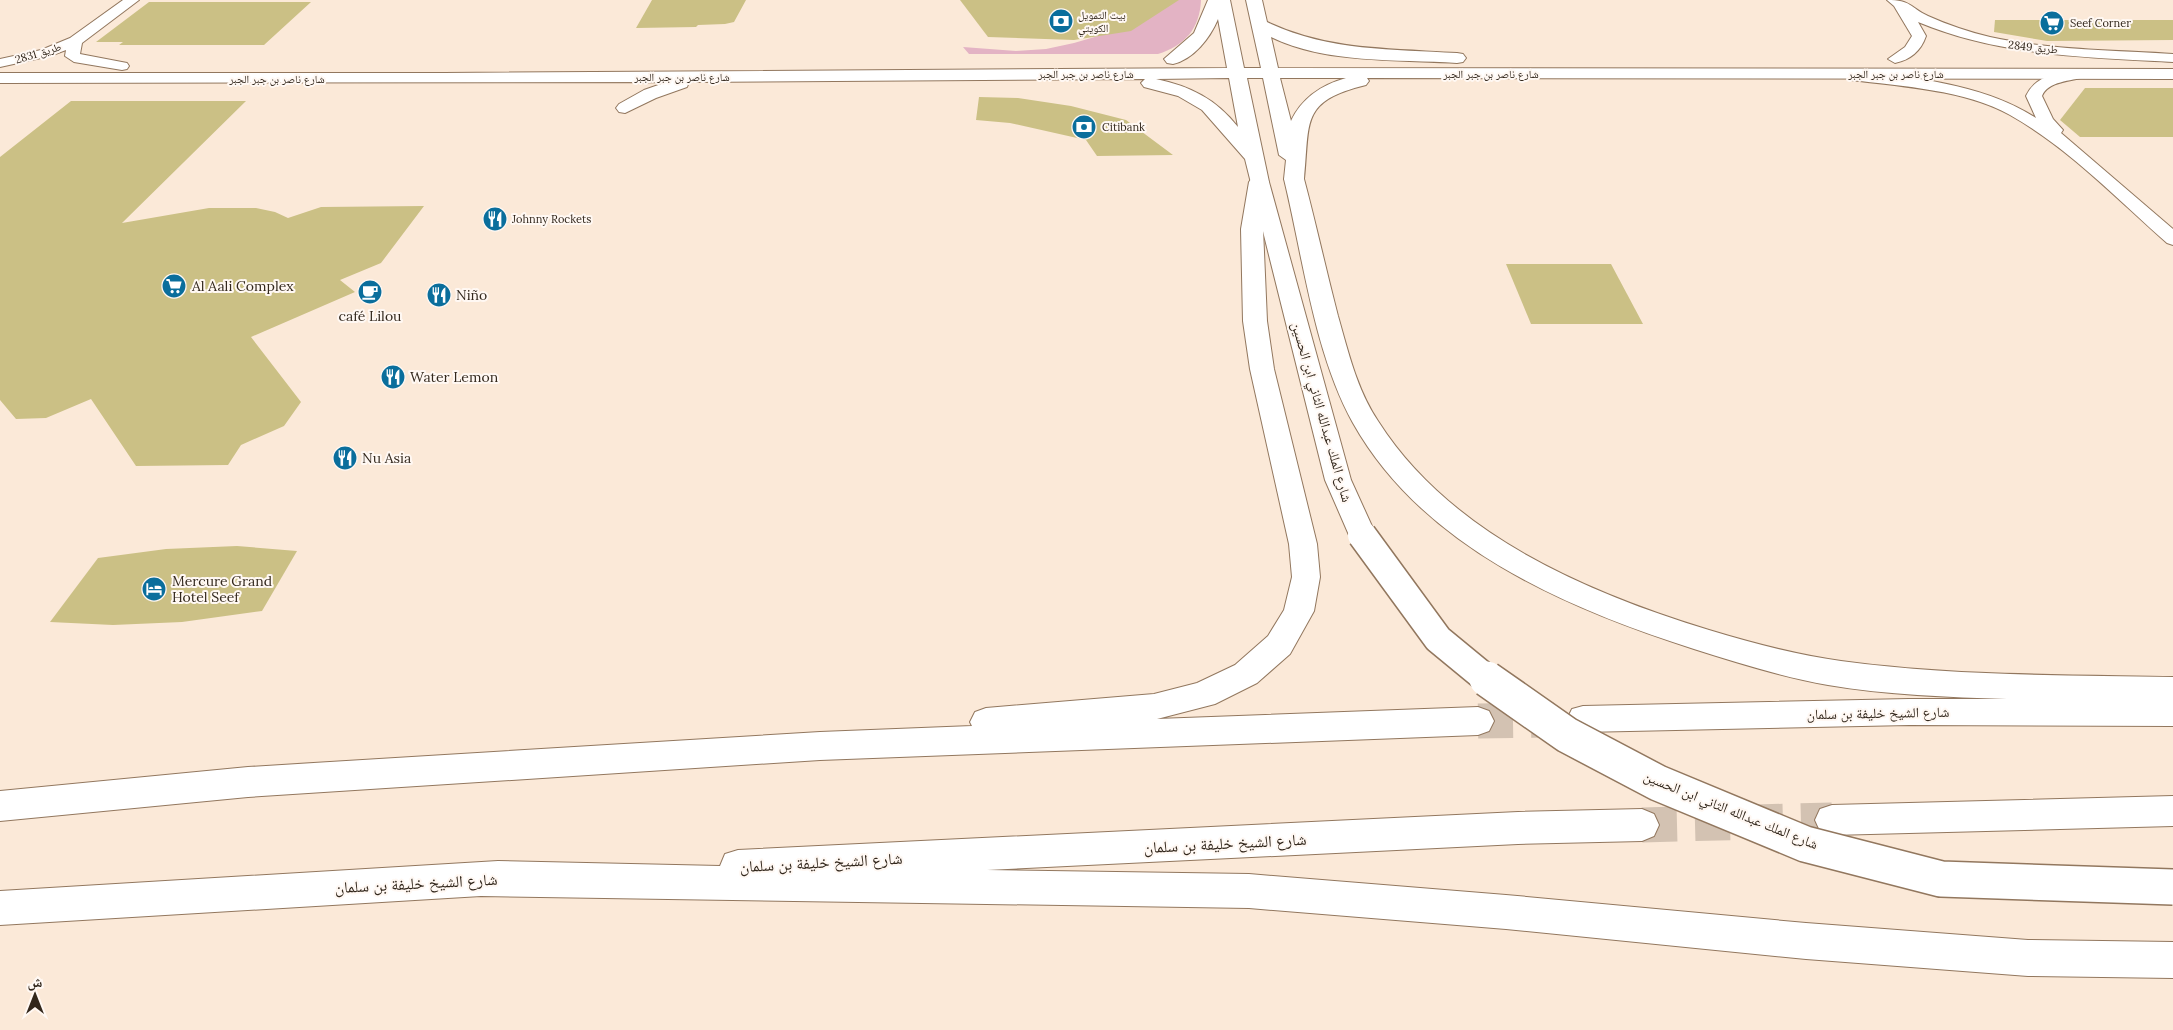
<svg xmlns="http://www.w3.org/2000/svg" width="2173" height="1030" viewBox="0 0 2173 1030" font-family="Lora,'Noto Naskh Arabic',serif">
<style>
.green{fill:#e3b3c4}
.building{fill:#cbc085}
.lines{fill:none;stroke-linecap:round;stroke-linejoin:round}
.motorway-tunnel{stroke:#d3c2b2;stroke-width:35;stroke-dasharray:35 18;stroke-linecap:butt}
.minor-casing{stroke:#92775e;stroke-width:2}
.secondary-casing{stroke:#92775e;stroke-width:2}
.motorway-casing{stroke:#92775e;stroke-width:2}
.minor{fill:#fff;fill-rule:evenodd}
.secondary{fill:#fff;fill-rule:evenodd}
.motorway{fill:#fff;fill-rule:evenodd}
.secondary-bridge-far1-casing{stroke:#92775e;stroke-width:31;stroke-linecap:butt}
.secondary-bridge-casing{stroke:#92775e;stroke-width:38;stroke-linecap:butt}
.secondary-bridge-far1{stroke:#fff;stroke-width:28}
.secondary-bridge{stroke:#fff;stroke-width:35}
.labels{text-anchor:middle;stroke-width:4;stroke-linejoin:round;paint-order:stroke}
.far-poi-label{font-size:11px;fill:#32271c;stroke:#fff8f3;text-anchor:start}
.far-street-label{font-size:11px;fill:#32271c;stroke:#fff8f3}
.poi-label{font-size:14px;fill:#32271c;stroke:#fff8f3;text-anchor:start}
.street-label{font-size:14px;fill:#32271c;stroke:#fff8f3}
.near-street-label{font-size:16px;fill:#32271c;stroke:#fff8f3}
</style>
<rect width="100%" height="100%" fill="#fbe9d8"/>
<path class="green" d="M1164,0H1201C1200,29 1184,46 1158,54H969L963,47L1016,51L1046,49L1074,43L1115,31Z"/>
<g class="building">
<polygon points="652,0 746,0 734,22 725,24 698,25 696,27 636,28"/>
<polygon points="960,0 1179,0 1131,31 1074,40 988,37"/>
<polygon points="149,2 311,2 264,45 119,45 123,42 96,42"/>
<polygon points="1995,20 2173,20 2173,40 2047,41 1994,32"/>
<polygon points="2085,88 2173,88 2173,137 2080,137 2060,120"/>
<polygon points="979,97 1018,98 1071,106 1126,120 1173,155 1097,156 1086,140 1010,123 976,120"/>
<polygon points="71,101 246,101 122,223 209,208 256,208 275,212 288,218 321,207 424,206 381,263 340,280 355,292 251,337 301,402 284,426 241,445 228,465 136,466 91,399 46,418 16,419 0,400 0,157"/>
<polygon points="1506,264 1611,264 1643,324 1531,324"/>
<polygon points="237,546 297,551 262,611 182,622 113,625 50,622 98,558 166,549"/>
</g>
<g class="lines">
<g class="motorway-tunnel">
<polyline points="1478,721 1554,720"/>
<polyline points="1642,825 1832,820"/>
</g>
<defs>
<g id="minor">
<polygon points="123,0 139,0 82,43 80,54 127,63 129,66 127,69 122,70 74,62 65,56 66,50 50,56 0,67 0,59 41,50 70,38"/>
<path d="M1887,0C1912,0 1909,7 1928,16C1948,25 1969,32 1990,37C2050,50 2112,50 2173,54V62C2086,57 1999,56 1918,22L1926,36C1921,51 1910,60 1895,63L1888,59L1905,47L1912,36L1894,6Z"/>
<path d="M2080,69L2085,71L2088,74L2085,77C2071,81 2048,81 2042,96L2053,119L2063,130L2061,133L2173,229V245L2167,243C2117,199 2069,148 2010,115C1966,90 1901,86 1851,80L1843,75L1851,70C1913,78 1982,83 2036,118L2026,96C2036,74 2059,74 2080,69Z"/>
</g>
<path id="secondary" d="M1208,0H1230L1244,68H1261L1246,0H1262L1267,22C1327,51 1392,49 1457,53L1463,54L1466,58L1463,62L1457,63C1397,59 1326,64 1271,37L1278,68L2173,69V79L1367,78L1369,81L1366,85C1300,101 1310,121 1304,179L1301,183H1287L1284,179L1286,160L1279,155L1263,78H1247L1269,182L1351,480L1376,535L1372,542L1362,545L1352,542L1325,480L1245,159L1202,110L1178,96L1144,87L1141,83L1145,79L689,82L687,87L656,98L625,113L619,112L616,108L619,104L644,90L667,82L0,83V73H444L1227,68L1218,19C1210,38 1194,59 1173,64L1167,63L1164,59L1194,33ZM1229,78L1238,127C1216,99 1190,86 1156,79ZM1280,78H1346C1321,85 1302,98 1291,121Z"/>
<g id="motorway">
<path d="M1294,173L1301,175L1304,179C1316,224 1326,270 1338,316C1348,351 1357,390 1378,421C1450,534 1585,592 1709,630C1752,643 1796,655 1841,661C1951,676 2062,675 2173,677V726L1909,725L1583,732L1572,729L1567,719L1572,709L1583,706L1909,699H2007C1948,697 1887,695 1828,685C1783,677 1738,663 1694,649C1565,608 1422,546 1353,423C1314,353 1303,257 1284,179L1287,175Z"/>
<polygon points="1259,176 1266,178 1269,182 1263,229 1267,321 1274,369 1317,544 1320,577 1314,611 1290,654 1257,683 1215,704 1157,719 1478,707 1489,711 1494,721 1489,731 1478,735 820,760 248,797 0,821 0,791 248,767 820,732 972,726 970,722 975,712 986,708 1154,694 1197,683 1235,665 1268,636 1284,610 1292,577 1289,544 1250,369 1243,321 1241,229 1249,182 1252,178"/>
<polygon points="2173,796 2173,826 1832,835 1820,831 1815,820 1820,809 1832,805"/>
<polygon points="1642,809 1654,814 1659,825 1654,836 1642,841 1518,844 987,870 1249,874 1506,895 1806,923 2028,940 2173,942 2173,978 2028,976 1806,959 1506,929 1249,908 481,896 0,925 0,891 498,861 720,866 725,854 738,850 1518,812"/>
</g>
</defs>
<use href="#minor" class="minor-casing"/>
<use href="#secondary" class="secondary-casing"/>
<use href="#motorway" class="motorway-casing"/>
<use href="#minor" class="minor"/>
<use href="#secondary" class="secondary"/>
<use href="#motorway" class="motorway"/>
<defs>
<polyline id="secondary-bridge-far1" points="1362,535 1438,639 1489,681"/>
<polyline id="secondary-bridge" points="1487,679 1567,735 1658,783 1805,844 1941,879 2173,887"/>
</defs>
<use href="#secondary-bridge-far1" class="secondary-bridge-far1-casing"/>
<use href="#secondary-bridge" class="secondary-bridge-casing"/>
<use href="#secondary-bridge-far1" class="secondary-bridge-far1"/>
<use href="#secondary-bridge" class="secondary-bridge"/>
</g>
<defs>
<symbol id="bank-disc" viewBox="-11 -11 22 22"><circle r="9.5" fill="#0a6e9c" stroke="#fff8f3"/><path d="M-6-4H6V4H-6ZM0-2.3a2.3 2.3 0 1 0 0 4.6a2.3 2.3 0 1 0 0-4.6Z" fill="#fff"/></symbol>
<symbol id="supermarket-disc" viewBox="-11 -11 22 22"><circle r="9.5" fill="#0a6e9c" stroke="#fff8f3"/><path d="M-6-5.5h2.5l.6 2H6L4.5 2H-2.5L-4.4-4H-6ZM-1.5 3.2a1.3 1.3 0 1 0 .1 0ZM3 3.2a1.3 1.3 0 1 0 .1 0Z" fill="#fff"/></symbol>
<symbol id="restaurant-disc" viewBox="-11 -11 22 22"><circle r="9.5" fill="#0a6e9c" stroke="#fff8f3"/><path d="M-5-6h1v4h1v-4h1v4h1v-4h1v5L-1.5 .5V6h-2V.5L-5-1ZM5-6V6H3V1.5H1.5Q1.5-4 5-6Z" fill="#fff"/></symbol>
<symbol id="cafe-disc" viewBox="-11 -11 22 22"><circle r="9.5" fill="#0a6e9c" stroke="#fff8f3"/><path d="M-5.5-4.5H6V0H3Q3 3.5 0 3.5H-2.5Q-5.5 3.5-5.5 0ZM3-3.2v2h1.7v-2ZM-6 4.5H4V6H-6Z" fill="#fff"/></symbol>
<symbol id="hotel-disc" viewBox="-11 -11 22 22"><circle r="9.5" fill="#0a6e9c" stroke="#fff8f3"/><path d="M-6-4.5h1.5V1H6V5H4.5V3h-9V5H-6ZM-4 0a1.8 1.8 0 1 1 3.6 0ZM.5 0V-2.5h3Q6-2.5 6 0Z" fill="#fff"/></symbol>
</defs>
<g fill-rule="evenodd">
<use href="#bank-disc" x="1047" y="7" width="28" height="28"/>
<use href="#supermarket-disc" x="2038" y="9" width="28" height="28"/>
<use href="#bank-disc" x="1070" y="113" width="28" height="28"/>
<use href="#restaurant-disc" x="481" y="205" width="28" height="28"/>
<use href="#supermarket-disc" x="160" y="272" width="28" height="28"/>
<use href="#cafe-disc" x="356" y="278" width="28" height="28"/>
<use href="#restaurant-disc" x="425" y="281" width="28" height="28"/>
<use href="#restaurant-disc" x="379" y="363" width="28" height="28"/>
<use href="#restaurant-disc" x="331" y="444" width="28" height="28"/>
<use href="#hotel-disc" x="140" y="575" width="28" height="28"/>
</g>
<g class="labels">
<g class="far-poi-label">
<text x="1078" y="19">بيت التمويل<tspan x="1078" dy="13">الكويتي</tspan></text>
<text x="2070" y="27">Seef Corner</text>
<text x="1102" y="131">Citibank</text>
<text x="512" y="223">Johnny Rockets</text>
</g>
<g class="far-street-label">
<text transform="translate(2033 47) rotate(6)" y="4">طريق 2849</text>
<text transform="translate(38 53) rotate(-17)" y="4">طريق 2831</text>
<text x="1086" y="78">شارع ناصر بن جبر الجبر</text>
<text x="1491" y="78">شارع ناصر بن جبر الجبر</text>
<text x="1896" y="78">شارع ناصر بن جبر الجبر</text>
<text x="682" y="81">شارع ناصر بن جبر الجبر</text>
<text x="277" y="83">شارع ناصر بن جبر الجبر</text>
</g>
<g class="poi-label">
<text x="192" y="291">Al Aali Complex</text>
<text x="456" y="300">Niño</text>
<text x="370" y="321" text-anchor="middle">café Lilou</text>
<text x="410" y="382">Water Lemon</text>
<text x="362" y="463">Nu Asia</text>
<text x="172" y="586">Mercure Grand<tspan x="172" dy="16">Hotel Seef</tspan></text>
</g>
<g class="street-label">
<text transform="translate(1322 412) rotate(74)" y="5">شارع الملك عبدالله الثاني ابن الحسين</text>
<text transform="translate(1878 713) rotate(-1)" y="5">شارع الشيخ خليفة بن سلمان</text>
<text transform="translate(1731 810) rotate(22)" y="5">شارع الملك عبدالله الثاني ابن الحسين</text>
</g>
<g class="near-street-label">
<text transform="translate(1225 843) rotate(-3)" y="6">شارع الشيخ خليفة بن سلمان</text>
<text transform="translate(821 862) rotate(-3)" y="6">شارع الشيخ خليفة بن سلمان</text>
<text transform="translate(416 883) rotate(-3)" y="6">شارع الشيخ خليفة بن سلمان</text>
</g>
</g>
<g transform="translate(35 995)" stroke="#fff8f3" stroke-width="4" paint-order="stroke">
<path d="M0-4L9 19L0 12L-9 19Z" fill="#32271c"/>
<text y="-8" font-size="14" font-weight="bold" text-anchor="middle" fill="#32271c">ش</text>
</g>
</svg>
